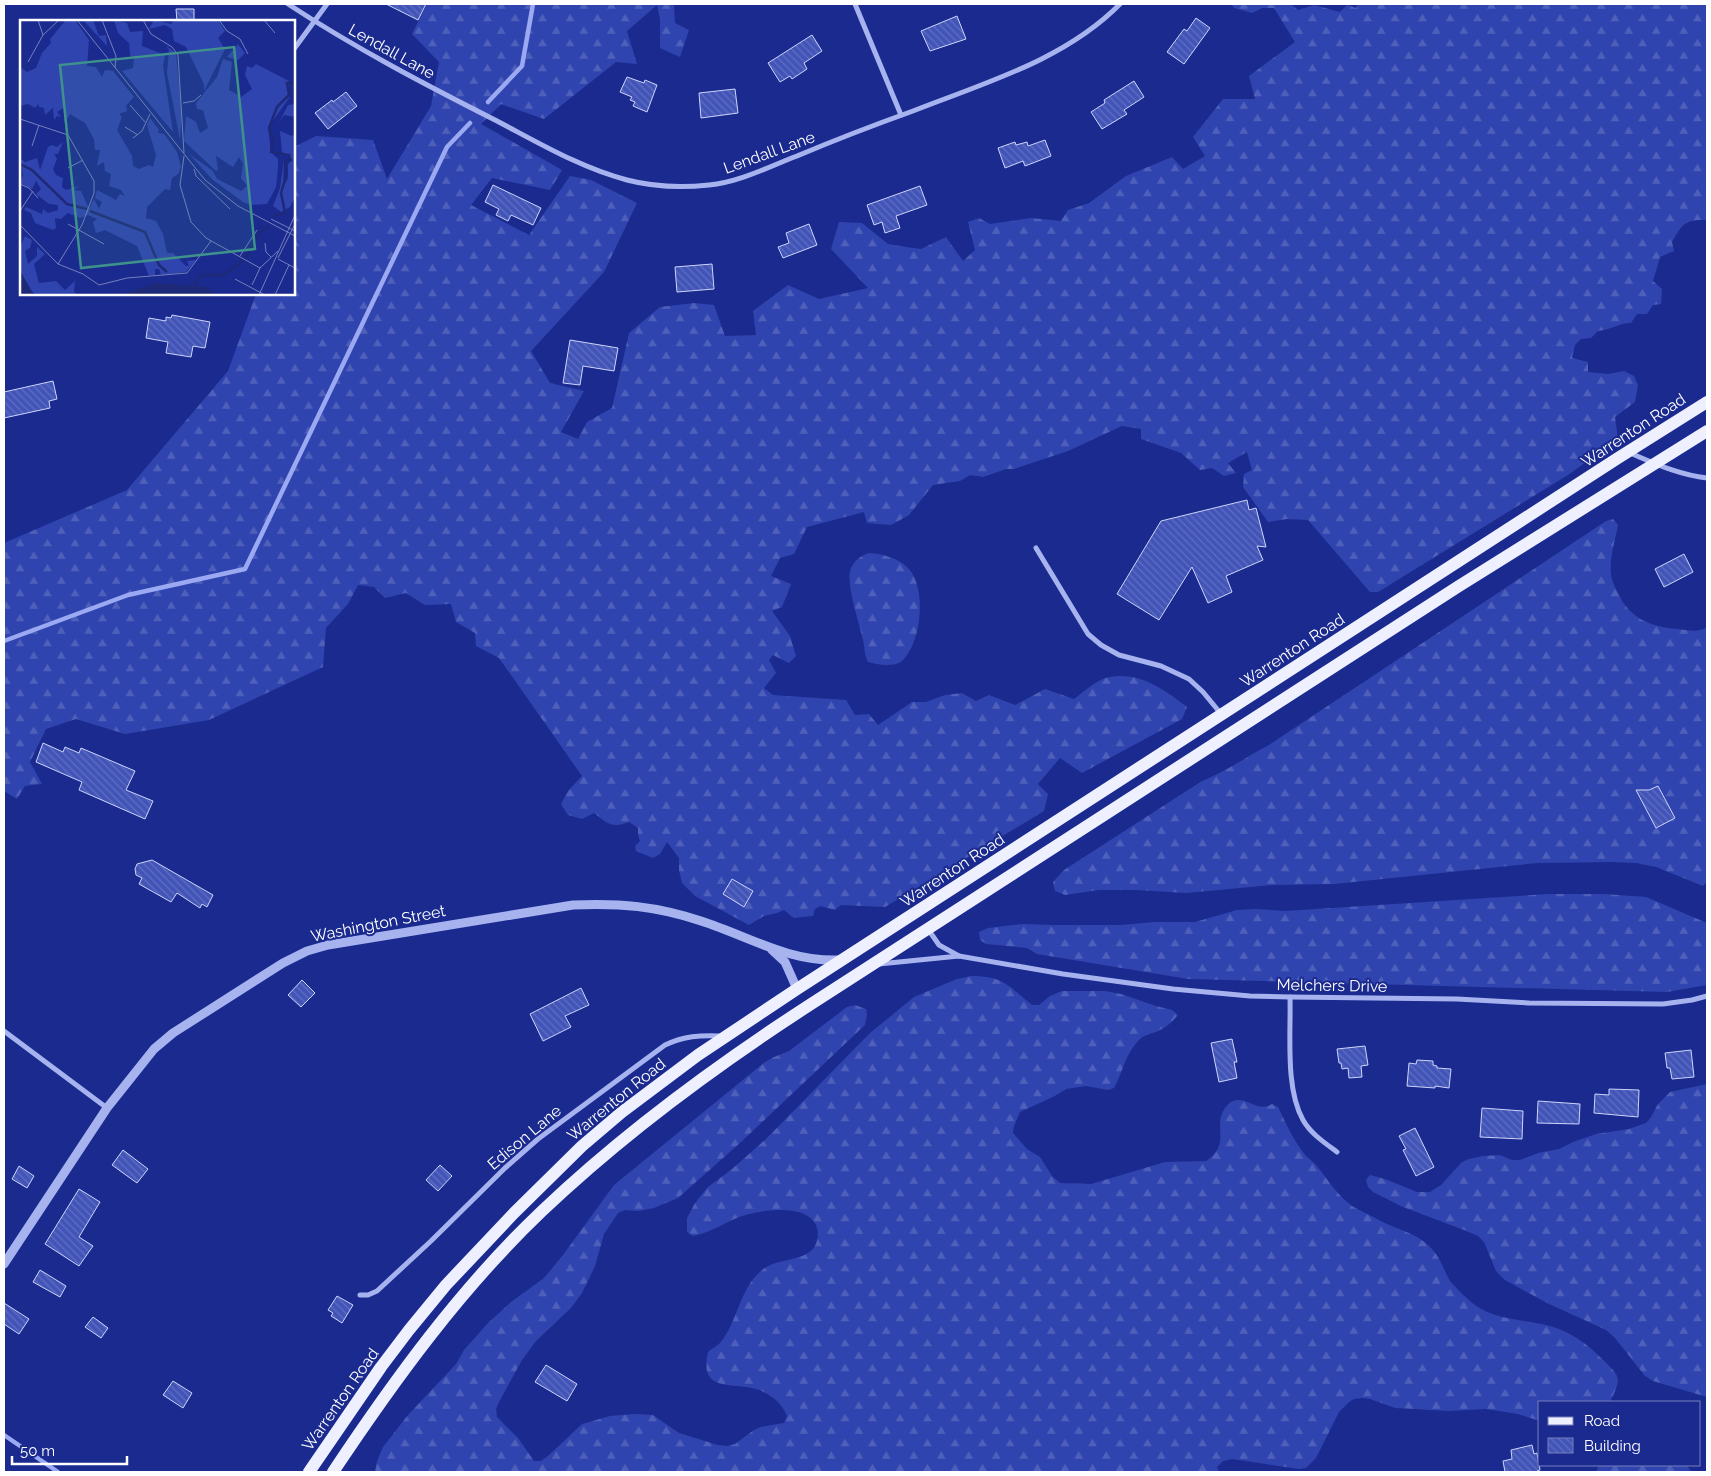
<svg xmlns="http://www.w3.org/2000/svg" width="1711" height="1476" viewBox="0 0 1711 1476" font-family="Raleway,sans-serif">
<style>
.forest{fill:url(#forest-firs)}
.lines{fill:none;stroke-linecap:round;stroke-linejoin:round}
.stream{stroke:#9aa9f1;stroke-width:4.5}
.building{fill:url(#building-back-hatch);stroke:#ced5fa}
.minor{stroke:#a7b3ef;stroke-width:5}
.tertiary{stroke:#a7b3ef;stroke-width:9}
.primary{stroke:#eff0ff;stroke-width:12}
.labels{text-anchor:middle;stroke-width:4;stroke-linejoin:round;paint-order:stroke}
.street-label{font-size:16px;fill:#fff;stroke:#1a2a8f}
.inset-river{fill:none;stroke:#1e2a78;stroke-width:2.5}
.inset-road{fill:none;stroke:#767fbc;stroke-width:1}
.view{fill:#3f918b;fill-opacity:0.15;stroke:#3f918b;stroke-width:2.5}
.inset-edge{fill:none;stroke:#fff;stroke-width:2.5}
</style>
<defs>
<pattern id="forest-firs" width="22" height="20" patternUnits="userSpaceOnUse" patternTransform="scale(1.25)"><rect width="22" height="20" fill="#3044af"/><path d="M5 1l3.5 6h-7zM16 11l3.5 6h-7z" fill="#4f60bb"/></pattern>
<pattern id="building-back-hatch" width="6" height="6" patternUnits="userSpaceOnUse" patternTransform="scale(1.25)"><rect width="6" height="6" fill="#4254b7"/><path d="M-1 5l2 2M0 0l6 6M5-1l2 2" fill="none" stroke="#5e6ec2"/></pattern>
</defs>
<rect width="100%" height="100%" fill="#1a2a8f"/>
<g class="forest">
<path d="M427,4H678L674,5L675,23L689,30L680,57L660,48V19L657,5L627,31L637,64L616,62L544,119L501,104L481,124L562,170L550,190L492,178L471,205L529,235L570,176L591,180L637,203L604,272L531,351L550,383L584,391L561,432L578,439L587,422L612,408L629,333L660,307L694,303L714,305L725,336L756,335L753,311L788,285L819,299L868,288L831,249L839,222L862,223L888,244L906,247L921,249L946,237L963,261L975,250L968,222L979,218L990,224L1031,218L1061,221L1068,210L1089,203L1126,176L1172,157L1183,169L1205,156L1193,137L1223,99H1255L1249,76L1295,42L1274,8H1262L1252,13L1234,8L1231,4H1291L1298,10L1314,5L1340,12L1347,5L1356,8L1358,4H1707V220C1685,219 1682,224 1672,242L1674,251L1660,257L1653,281L1662,289L1661,304L1653,305L1647,314H1637L1631,323C1619,323 1611,330 1598,331L1591,338L1581,339L1575,345L1572,358L1588,362V372L1608,374L1624,371L1634,376L1638,385L1635,402L1615,417L1618,439L1568,475L1378,592H1370L1308,520L1287,519L1268,522L1243,487L1244,474L1252,470L1247,452L1228,463L1236,473L1224,476L1212,468L1200,470L1181,453L1141,439V429L1122,426L1068,451L1014,469H1006L983,477L970,475L960,481L933,485L909,515L891,525L867,523L864,512L807,527L794,554L780,558L771,576L791,584L782,607L772,611L790,636L796,656L789,663L773,655L769,660L776,673L764,688L773,695L846,700L855,715L869,714L878,725L912,702H926L945,695L962,693L976,701L989,695L1015,705L1045,689L1074,699C1082,693 1097,680 1106,678C1138,670 1163,689 1187,707L1182,719L1082,773L1060,758L1038,784L1048,794L1044,811L885,907L841,905L835,910L820,906L815,909L813,916L794,918L784,910L777,913L764,916L749,925L695,896L682,883L679,870V858L667,842L660,854L653,858L636,851L635,846L640,841L638,835V828L629,822C612,829 607,823 594,813L582,819L568,815L561,804L568,791L582,776L499,658L476,646L475,633L456,622L451,604L425,605L406,593L385,598L374,587L358,585L348,604L326,628L323,667L209,720L125,734L76,719L46,729L30,762L42,784L25,786L17,799L4,791V543L127,490L228,371L256,294H294V240L297,236L294,229V147L316,136L373,140L387,179L431,106L439,62L412,34Z"/>
<path d="M1613,519L1618,525C1615,541 1609,559 1611,575C1612,581 1615,588 1618,593C1629,618 1651,627 1677,629C1687,630 1700,633 1707,627V882L1703,886L1656,867L1636,863L1613,862L1537,863L1334,884L1273,885L1186,893L1136,890H1099L1065,895L1055,891L1053,882L1064,870L1202,781C1225,772 1246,757 1269,745L1606,521Z"/>
<path d="M869,553C883,554 898,558 908,568C927,587 922,643 902,661C895,667 877,665 868,662C864,655 865,648 863,640C859,622 847,588 850,571C853,561 860,556 869,553Z"/>
<polygon points="1549,894 1604,894 1646,897 1707,923 1707,985 1667,992 1188,979 1037,954 1027,948 986,944 980,940 979,932 988,928 1023,924 1051,925 1121,925 1154,922 1195,922 1237,910 1256,909 1285,911"/>
<path d="M971,976C1005,976 1009,987 1032,1005H1039L1050,996L1062,991H1105L1121,994L1156,1006L1172,1010L1178,1015C1173,1021 1167,1027 1160,1030C1153,1034 1145,1034 1139,1040C1125,1054 1123,1072 1114,1088L1108,1090L1086,1086L1066,1089L1053,1097L1020,1112L1014,1126L1013,1133L1027,1149L1040,1157L1052,1176L1060,1183L1091,1184L1165,1162L1206,1161C1232,1144 1212,1126 1225,1108C1240,1087 1255,1115 1272,1104L1278,1107C1286,1124 1294,1141 1306,1156C1309,1159 1314,1162 1317,1166C1328,1180 1337,1195 1352,1206C1360,1211 1370,1215 1379,1220C1395,1229 1415,1232 1429,1246C1440,1256 1443,1269 1450,1281C1455,1287 1468,1300 1475,1305C1497,1321 1525,1319 1550,1326C1571,1332 1586,1343 1601,1358C1621,1377 1622,1377 1610,1402H1540V1421L1518,1414L1486,1409L1449,1411L1395,1408L1370,1399L1362,1398L1354,1399L1349,1402L1339,1412L1316,1458L1306,1468L1299,1469L1232,1459L1223,1461L1217,1467L1219,1472H375L377,1461L383,1447L408,1415L456,1364L464,1350L488,1323L511,1302L544,1278L563,1255L614,1185L765,1062L774,1057L789,1051L847,1007L855,1005L866,1009L867,1014L865,1025L740,1143L678,1198L654,1208L639,1211L625,1210L618,1213L604,1234L595,1266L582,1293L571,1308L536,1341L522,1360L499,1402L496,1409L497,1417L518,1438L534,1461H541L548,1456L582,1424L610,1416L634,1414L653,1415L679,1433L718,1445L727,1446L735,1444L754,1430L761,1427L784,1423L787,1416C782,1403 770,1393 756,1389C733,1382 698,1393 708,1352C711,1349 717,1346 720,1343C738,1322 739,1289 761,1271C775,1258 801,1262 813,1249C817,1244 819,1235 817,1228C810,1202 760,1210 742,1216C725,1222 710,1233 693,1236L687,1232V1218L695,1203L708,1187L732,1169L766,1139L870,1033L914,997L957,979Z"/>
<polygon points="1707,1084 1707,1397 1653,1381 1645,1376 1615,1338 1606,1330 1547,1303 1505,1280 1496,1271 1484,1242 1478,1236 1464,1230 1403,1207 1373,1192 1368,1187 1366,1180 1370,1175 1385,1179 1417,1192 1430,1192 1441,1185 1462,1162 1469,1159 1483,1156 1500,1155 1512,1160 1520,1160 1538,1153 1559,1149 1573,1142 1596,1134 1629,1129 1646,1123 1651,1117 1658,1104 1670,1092"/>
<polygon points="1599,1465 1686,1465 1692,1472 1596,1472"/>
</g>
<g class="lines">
<g class="stream">
<polyline points="488,102 522,66 533,4"/>
<polyline points="4,641 128,595 245,569 447,147 470,123"/>
<polyline points="4,1435 58,1472"/>
</g>
</g>
<g class="building">
<polygon points="386,4 426,4 418,20"/>
<polygon points="176,9 194,9 194,21 177,21"/>
<polygon points="957,16 966,39 930,51 921,31"/>
<polygon points="1196,18 1210,28 1184,64 1167,52 1184,29 1187,31"/>
<polygon points="812,35 822,51 804,63 807,69 792,79 790,76 780,82 768,63"/>
<polygon points="627,77 644,83 645,80 657,85 647,112 633,106 635,102 630,100 632,97 620,92"/>
<polygon points="1134,81 1144,97 1124,110 1127,114 1102,129 1091,112 1105,103 1104,100"/>
<polygon points="735,89 738,113 701,118 699,93"/>
<polygon points="346,92 357,106 328,129 315,113 332,100 333,102"/>
<polygon points="1045,140 1051,156 1025,166 1023,161 1005,168 998,148 1015,142 1016,145 1027,142 1028,146"/>
<polygon points="493,185 541,208 533,225 511,215 508,221 496,215 499,209 485,202"/>
<polygon points="920,186 927,205 896,216 900,228 885,233 882,222 874,225 867,205"/>
<polygon points="809,224 817,245 783,258 778,247 789,243 786,233"/>
<polygon points="712,264 714,289 677,292 675,267"/>
<polygon points="172,315 210,322 205,348 193,346 191,357 166,353 168,342 146,338 149,318 166,321 166,317 171,318"/>
<polygon points="570,340 618,348 614,371 583,366 580,385 563,383"/>
<polygon points="53,381 57,399 49,401 50,408 4,418 4,392"/>
<polygon points="1247,500 1249,510 1256,508 1266,547 1257,546 1263,560 1226,576 1232,592 1208,603 1192,567 1159,620 1117,594 1161,521"/>
<polygon points="1684,554 1693,572 1664,587 1655,569"/>
<polygon points="43,743 63,752 65,747 79,753 81,748 135,771 126,790 153,801 145,819 79,790 82,782 36,762"/>
<polygon points="1658,786 1675,818 1656,828 1636,790 1649,790"/>
<polygon points="152,860 213,895 207,907 202,904 200,908 177,893 171,902 139,884 142,878 136,875 135,869 137,864"/>
<polygon points="732,879 753,891 744,907 723,894"/>
<polygon points="302,980 315,993 301,1007 288,995"/>
<polygon points="581,988 589,1005 565,1016 571,1027 543,1041 530,1014"/>
<polygon points="1232,1039 1237,1062 1234,1062 1237,1078 1219,1082 1211,1043"/>
<polygon points="1365,1046 1368,1065 1361,1066 1362,1077 1349,1078 1348,1068 1342,1069 1341,1063 1339,1063 1337,1049"/>
<polygon points="1691,1050 1694,1077 1672,1079 1670,1068 1667,1068 1665,1053"/>
<polygon points="1417,1060 1433,1061 1433,1065 1437,1066 1437,1068 1451,1069 1449,1088 1435,1086 1435,1088 1407,1086 1409,1063 1416,1064"/>
<polygon points="1609,1089 1639,1090 1638,1117 1594,1113 1595,1094 1609,1095"/>
<polygon points="1538,1101 1580,1104 1579,1124 1537,1123"/>
<polygon points="1482,1108 1523,1111 1522,1139 1480,1137"/>
<polygon points="1415,1128 1434,1167 1416,1176 1403,1150 1406,1149 1399,1136"/>
<polygon points="123,1150 148,1169 137,1183 112,1165"/>
<polygon points="440,1165 452,1176 438,1191 426,1180"/>
<polygon points="19,1166 34,1176 27,1188 12,1179"/>
<polygon points="79,1189 100,1202 79,1237 93,1246 79,1266 45,1244"/>
<polygon points="40,1270 66,1286 60,1297 33,1282"/>
<polygon points="337,1296 353,1305 342,1323 331,1316 333,1313 328,1310"/>
<polygon points="4,1303 29,1319 19,1334 4,1324"/>
<polygon points="93,1317 108,1328 101,1338 85,1327"/>
<polygon points="546,1365 577,1384 567,1401 535,1382"/>
<polygon points="173,1381 192,1393 183,1408 163,1395"/>
<polygon points="1532,1445 1534,1454 1537,1453 1540,1470 1537,1471 1537,1472 1505,1472 1503,1461 1512,1459 1511,1450"/>
</g>
<g class="lines">
<g class="minor">
<path d="M288,4C355,48 426,85 497,121C539,143 581,168 627,180C654,187 681,188 709,185C740,182 768,167 797,156C835,140 874,125 913,111C984,83 1065,60 1120,4"/>
<polyline points="855,4 901,115"/>
<polyline points="294,49 327,4"/>
<path d="M1630,453C1656,464 1679,475 1707,478"/>
<polyline points="1036,548 1088,634 1101,645 1119,655 1161,666 1189,679 1203,692 1222,715"/>
<polyline points="928,929 939,945 959,956"/>
<polyline points="879,964 959,956 1063,974 1173,989 1250,996 1290,997 1457,999 1529,1003 1663,1004 1692,1000 1707,996"/>
<path d="M1290,997C1291,1034 1285,1088 1303,1120C1311,1134 1325,1143 1337,1152"/>
<polyline points="4,1031 107,1108"/>
<path d="M360,1295H368L377,1291L431,1241L505,1168L538,1139L665,1045C684,1036 700,1035 721,1036"/>
</g>
<g class="tertiary">
<polyline points="772,950 785,962 797,989"/>
<path d="M4,1264L107,1108L154,1049L173,1033L283,963L307,951L328,945L573,905C620,903 656,906 701,921C748,936 788,962 839,960"/>
</g>
<g class="primary">
<polyline points="309,1472 381,1367 409,1330 446,1285 514,1213 582,1146 622,1112 698,1055 797,989 1618,458 1707,402"/>
<path d="M333,1472C395,1379 461,1288 542,1211C624,1133 714,1067 808,1006L1459,586L1707,431"/>
</g>
</g>
<g class="labels">
<g class="street-label">
<text transform="translate(392 51) rotate(29)" y="6">Lendall Lane</text>
<text transform="translate(769 152) rotate(-20)" y="6">Lendall Lane</text>
<text transform="translate(1633 430) rotate(-33)" y="6">Warrenton Road</text>
<text transform="translate(1292 650) rotate(-33)" y="6">Warrenton Road</text>
<text transform="translate(952 870) rotate(-33)" y="6">Warrenton Road</text>
<text transform="translate(378 923) rotate(-11)" y="6">Washington Street</text>
<text transform="translate(1332 985) rotate(1)" y="6">Melchers Drive</text>
<text transform="translate(616 1099) rotate(-39)" y="6">Warrenton Road</text>
<text transform="translate(524 1137) rotate(-40)" y="6">Edison Lane</text>
<text transform="translate(340 1399) rotate(-55)" y="6">Warrenton Road</text>
</g>
</g>
<g transform="translate(20 20)">
<rect width="275" height="275" fill="#1a2a8f"/>
<path d="M46,0H55L69,20L67,46L76,47L82,57L85,50L93,51L114,77L106,86L107,91L99,94L102,97L97,110L112,136L113,146L119,149L129,145L133,147L136,135L127,105L130,98L139,110L138,113L144,114L157,132L161,147L158,154L152,158L150,170L145,169L127,187L126,198L136,201L143,214L147,233H153L166,246H169L167,241L176,240L166,252L141,255L139,249H135V255L129,256L117,226L85,210L76,213L73,202L77,199L68,195L60,198L48,193L41,199L35,198L36,208L33,210L15,203L11,193L4,190L6,187L22,194L23,189L28,193L38,190V185L29,184L16,174L21,169L16,161L12,169L0,163L3,155L0,138L5,142L17,138L20,150L28,127L32,125L37,127L43,122L38,134H34L37,139L33,149L36,155L43,158L42,167L46,170L59,166L54,170L61,171L69,189L74,179L79,189L82,182L75,178L77,170L96,180L100,174L105,176L101,170L89,166L91,154L85,151L84,142L77,146L80,130H75L74,119L65,103L50,94L44,103L45,87L37,92L41,97L37,96L34,100L33,88L25,95L24,88L19,87L18,84L15,88L8,84L0,86V47L7,52L16,48L22,33L31,23L30,19ZM63,0H73L79,16L86,15L87,26ZM94,0L107,3L110,12L123,11L122,26L145,35L143,46L153,112L102,51L113,48L114,39L110,35L109,23L98,13ZM134,0L151,4L155,0H198L205,11L198,18L205,29L184,71V64L166,27L154,21L152,9L145,5L129,9ZM218,24L225,33L218,40L207,37ZM145,25L156,33L162,95L160,120L147,53L149,30ZM203,39L212,42L209,70L218,75L219,85L221,77L232,69L225,55L227,46L232,48L236,44L269,61V78L248,108L251,132L258,139V148L256,167L247,184L230,185L223,182L193,160L169,134L193,151L197,159L221,171L227,166L221,158L223,144L219,137L213,147L196,136L198,150L196,151L164,121L166,96L176,102L180,113L188,108L183,90L177,89L176,83L197,57ZM275,84V97L264,95L258,104L268,85ZM260,111L272,116L275,113V177L270,187L261,192L253,186L260,168L264,139L263,168L268,158V144L273,140L262,132ZM5,216L12,220L10,228L5,231L8,244L17,236V227L25,234L14,244L19,263L36,261L45,270L55,261L54,272L58,275H15L11,270L0,251V227Z" fill="#3044af"/>
<path d="M0,251L11,270L15,275H0ZM137,263L188,267L195,275H99Z" fill="#1e2a78"/>
<path class="inset-river" d="M0,144L12,150L47,184L67,189M70,191L125,212L139,245L147,252M254,196L265,192L261,173L266,156L265,143L270,139L269,135L251,132L253,119L249,108L257,87L269,75L267,63H275M175,265L181,255H203L214,248L226,237L240,212L249,206"/>
<path class="inset-road" d="M18,0L23,15M57,0L185,160L218,186L275,216M82,0L96,36L95,48M123,0L131,14L152,27L158,35L164,133M199,0L207,11L220,19L228,34M244,0L255,13M8,42L23,15L39,0M163,83L174,81L181,75M110,85L125,102M0,99L48,115L74,161V173L62,205L38,244M105,107L118,115M113,118L122,111L130,94M12,126L19,105M164,136L160,165L171,202L186,218L240,248M48,148L63,140M174,149L176,156L210,189M0,164L9,168L18,178M0,191L13,171M251,199L275,211M48,204L84,224M0,205L38,244L63,254L79,265L107,258L167,253L191,221M245,223L246,232L251,237M220,236L237,210M258,238L275,204M258,239L275,248M215,259L245,275M232,265L240,248L258,231M239,275L275,195M255,275L269,245"/>
<path class="view" d="M214,27L235,229L61,248L40,45Z"/>
<rect width="275" height="275" class="inset-edge"/>
</g>
<rect width="1711" height="1476" fill="none" stroke="#ffffff" stroke-width="10"/>
<rect x="1538" y="1401" width="162" height="65" fill="#1a2a8f" stroke="#767fbc"/>
<rect x="1548" y="1417" width="25" height="8" fill="#eff0ff" stroke="#767fbc"/>
<text x="1584" y="1426" font-size="15" fill="#ffffff">Road</text>
<rect x="1548" y="1438" width="25" height="15" fill="url(#building-back-hatch)" stroke="#767fbc"/>
<text x="1584" y="1451" font-size="15" fill="#ffffff">Building</text>
<path d="M12 1456v8h115v-8" fill="none" stroke="#ffffff" stroke-width="2.5"/>
<text x="20" y="1456" font-size="15" fill="#ffffff" stroke="#1a2a8f" stroke-width="4" paint-order="stroke">50 m</text>
</svg>
